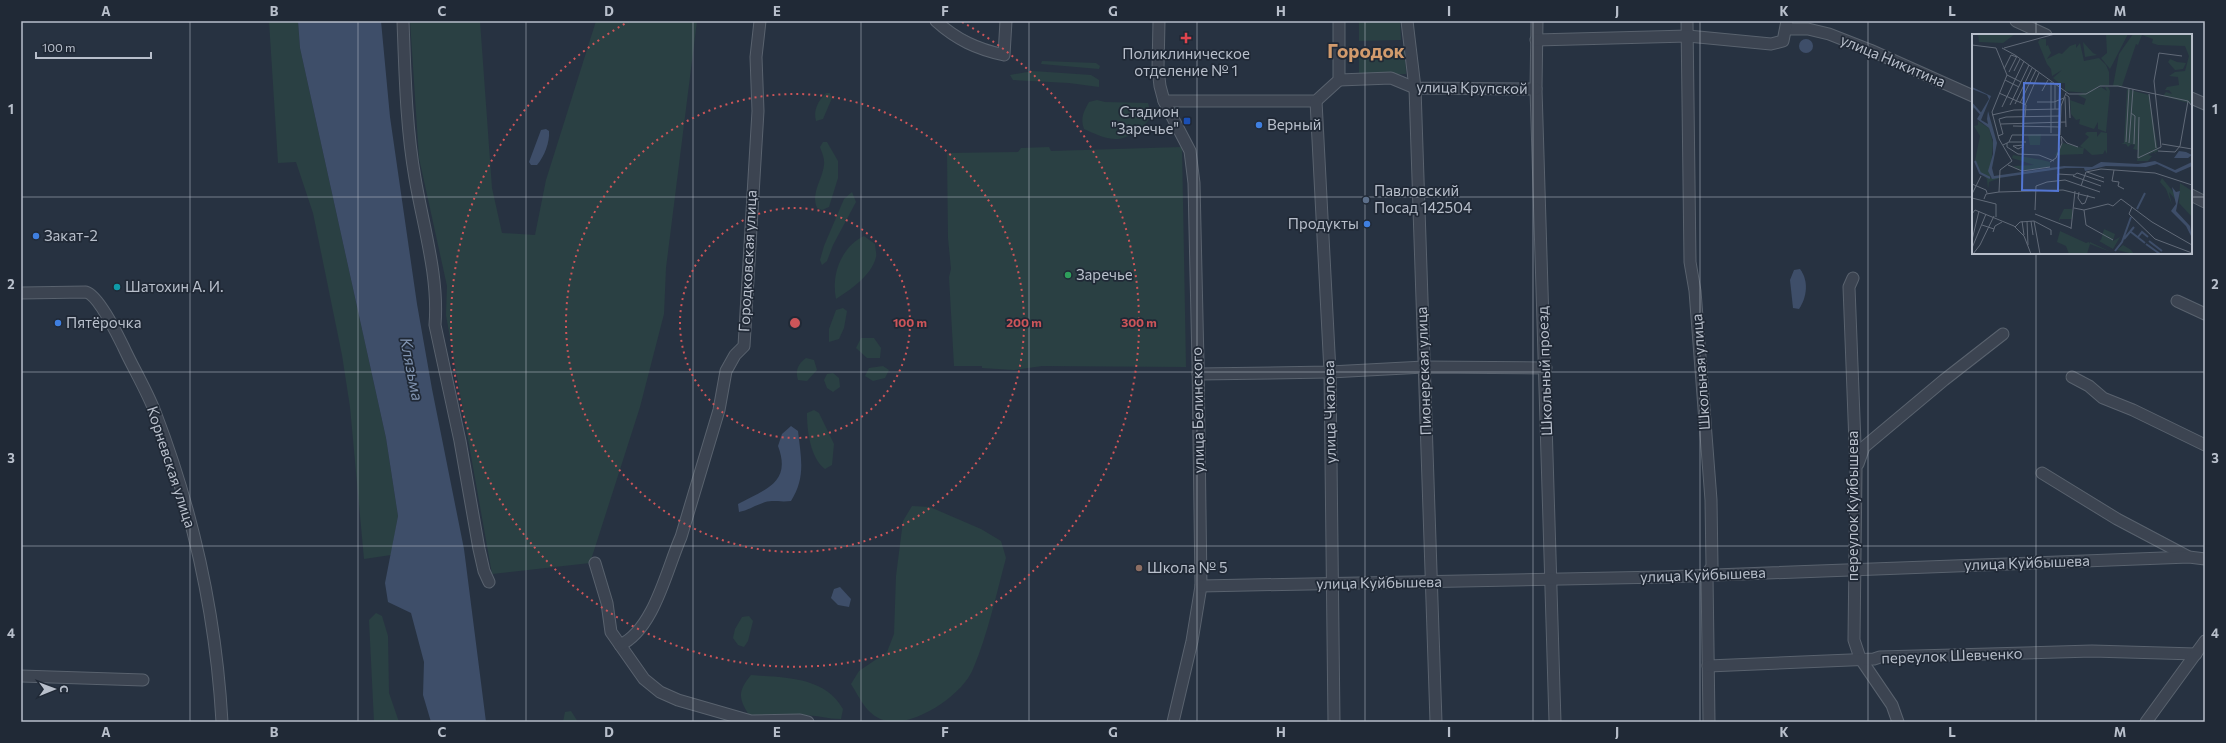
<svg xmlns="http://www.w3.org/2000/svg" width="2226" height="743" viewBox="0 0 2226 743" font-family="Commissioner,sans-serif">
<style>
.green{fill:#2a4043}
.water{fill:#3e4e69}
.lines{fill:none;stroke-linecap:round;stroke-linejoin:round}
.minor-casing{stroke:#59626e;stroke-width:13}
.minor{stroke:#3c4451;stroke-width:11}
.grid{fill:none;stroke:#b8bfcb;stroke-width:1;stroke-opacity:0.55}
.ring{fill:none;stroke:#cd5559;stroke-width:2;stroke-dasharray:2 4}
.health-dot{fill:#e0444e;stroke:#202936;stroke-width:1.5}
.transit-dot{fill:#1a4fb4;stroke:#202936;stroke-width:1.5}
.shop-dot{fill:#3f7fe0;stroke:#202936;stroke-width:1.5}
.service-dot{fill:#5c6f8a;stroke:#202936;stroke-width:1.5}
.leisure-dot{fill:#2e9e5b;stroke:#202936;stroke-width:1.5}
.culture-dot{fill:#0f9aa8;stroke:#202936;stroke-width:1.5}
.education-dot{fill:#8d6e63;stroke:#202936;stroke-width:1.5}
.labels{text-anchor:middle;stroke-width:3.5;stroke-linejoin:round;paint-order:stroke}
.poi-label{font-size:15px;fill:#b8bfcb;stroke:#202936;text-anchor:start}
.street-label{font-size:15px;fill:#b8bfcb;stroke:#202936}
.water-label{font-size:16px;font-style:italic;fill:#8194b1;stroke:#202936}
.district-label{font-size:19px;font-weight:bold;fill:#d29b6d;stroke:#202936}
.inset-river{fill:none;stroke:#3e4e69;stroke-width:2}
.inset-road{fill:none;stroke:#616a78;stroke-width:1}
.view{fill:#5376d3;fill-opacity:0.15;stroke:#5376d3;stroke-width:2}
.inset-edge{fill:none;stroke:#b8bfcb;stroke-width:2}
.centre{fill:#cd5559;stroke:#202936;stroke-width:2}
.ring-label{font-size:12px;text-anchor:middle;font-weight:bold;fill:#cd5559;stroke:#202936;stroke-width:3.5;stroke-linejoin:round;paint-order:stroke}
.neatline{fill:none;stroke:#b8bfcb;stroke-width:1.5}
.grid-label{font-size:13px;text-anchor:middle;font-weight:bold;fill:#b8bfcb}
</style>
<rect width="100%" height="100%" fill="#273241"/>
<g class="green">
<polygon points="269,21 298,21 300,48 386,438 398,516 391,555 364,559 350,407 342,355 313,213 296,162 278,163"/>
<polygon points="410,21 480,21 492,188 502,233 535,235 546,180 596,21 697,21 666,268 664,314 640,407 590,563 492,574 446,315 447,286 419,158"/>
<polygon points="1359,21 1400,21 1401,40 1359,41"/>
<polygon points="1405,48 1406,74 1359,75 1359,49"/>
<polygon points="1042,61 1096,63 1100,66 1099,69 1041,64"/>
<polygon points="1033,71 1091,75 1099,80 1099,87 1069,83 1013,80 1010,75"/>
<path d="M826,93H830L832,98L823,119L816,121C813,110 818,101 826,93Z"/>
<path d="M1097,100L1105,102L1148,103C1150,109 1151,113 1149,119C1145,127 1127,139 1118,139C1107,140 1093,133 1084,129C1080,118 1084,111 1089,102Z"/>
<path d="M823,142H827L838,161V178L829,207L822,210L817,208C811,192 822,181 824,165C825,159 822,153 820,147Z"/>
<polygon points="1049,147 1051,151 1182,147 1186,367 1042,366 1014,370 982,368 982,366 954,366 949,277 951,269 948,238 947,153 1018,152 1021,148"/>
<polygon points="852,192 856,202 833,245 827,261 822,265 820,260 824,246 844,199"/>
<path d="M864,236L875,244C875,248 877,254 876,257C872,275 850,290 836,299C831,275 841,247 864,236Z"/>
<polygon points="843,308 847,311 844,328 839,339 829,342 829,329 836,310"/>
<polygon points="861,338 874,338 881,348 880,358 867,358 856,348"/>
<path d="M806,358L814,360L817,370L807,381L798,380C795,370 798,364 806,358Z"/>
<polygon points="883,366 889,370 885,378 873,381 865,376 869,368"/>
<polygon points="833,373 839,378 840,387 833,392 827,388 824,380 827,374"/>
<path d="M814,410L819,413L834,444L832,465L825,469C810,458 807,430 807,413Z"/>
<path d="M912,506L930,507L981,529L1001,541L1006,558C996,595 988,634 973,669C963,695 911,730 883,720C866,714 860,698 851,684L859,671L887,652L894,634L896,576L903,521Z"/>
<polygon points="376,613 382,616 388,636 389,693 399,722 374,722 369,620"/>
<polygon points="749,616 753,621 748,641 744,647 738,645 733,638 735,629 742,617"/>
<path d="M751,675C784,678 824,676 843,709L841,719C828,719 816,715 803,715C784,715 768,718 749,715C738,698 738,691 751,675Z"/>
<polygon points="571,711 578,722 563,722 565,712"/>
</g>
<g class="water">
<polygon points="298,21 381,21 390,117 417,304 432,389 464,549 486,722 431,722 423,695 424,662 411,613 388,602 385,583 398,516 386,438 300,48"/>
<circle cx="1806" cy="46" r="7"/>
<path d="M546,129L549,131C550,142 544,157 537,165H531L529,162L541,130Z"/>
<path d="M1800,269C1809,281 1807,297 1799,309L1793,308L1790,280L1794,270Z"/>
<path d="M791,426L798,431C801,458 806,477 791,501C783,502 778,501 772,501C762,501 750,510 739,512L738,504C765,489 792,483 778,446L782,434Z"/>
<polygon points="840,587 851,599 849,607 838,605 831,598 834,589"/>
</g>
<g class="lines">
<defs>
<g id="minor">
<path d="M403,21C405,73 406,127 415,178C423,226 439,276 435,325L460,441L479,549L484,571L489,582"/>
<path d="M936,21C957,40 977,49 1004,55L1006,21"/>
<polyline points="1159,21 1158,69 1160,86 1164,101 1190,151 1194,183 1198,363 1201,586 1192,641 1173,722"/>
<polyline points="1407,21 1415,88 1436,722"/>
<polyline points="1537,21 1536,89 1555,722"/>
<polyline points="1687,21 1690,262 1695,291 1711,500 1712,566 1707,575 1709,722"/>
<polyline points="2016,21 2046,35"/>
<polyline points="1787,29 1808,29 1829,34 1870,50 1973,96"/>
<polyline points="1536,40 1688,36 1771,44 1783,41 1787,21"/>
<polyline points="1339,80 1391,78 1415,88 1536,89"/>
<polyline points="2191,98 2205,104"/>
<polyline points="1164,101 1316,101 1339,80 1339,21"/>
<polyline points="1316,101 1330,372 1334,722"/>
<polyline points="2191,195 2205,202"/>
<polyline points="1853,278 1849,287 1856,470 1854,640 1860,658 1892,705 1898,722"/>
<path d="M21,293L86,292C98,295 117,334 123,346C133,368 146,389 155,412C193,511 216,616 222,722"/>
<polyline points="2177,301 2205,314"/>
<polyline points="1198,374 1330,372 1424,367 1546,368"/>
<polyline points="2072,377 2089,386 2103,398 2133,410 2205,445"/>
<polyline points="1858,464 1864,447 1944,380 2003,334"/>
<polyline points="2042,473 2117,519 2187,556"/>
<polyline points="595,563 607,603 611,632 644,679 660,692 678,700 751,721 800,720 808,722"/>
<polyline points="1201,586 1663,577 2189,557 2205,559"/>
<path d="M620,645C654,630 667,568 681,537L719,410L726,371L735,355L744,346L758,111L756,57L760,21"/>
<polyline points="1708,666 1874,659 1880,657 2092,651 2196,654"/>
<polyline points="21,676 143,680"/>
<polyline points="2146,722 2205,641"/>
</g>
</defs>
<use href="#minor" class="minor-casing"/>
<use href="#minor" class="minor"/>
</g>
<path class="grid" d="M190,21V722M358,21V722M526,21V722M693,21V722M861,21V722M1029,21V722M1197,21V722M1365,21V722M1533,21V722M1700,21V722M1868,21V722M2036,21V35M21,197H1973M2191,197H2205M2036,253V722M21,372H2205M21,546H2205"/>
<g class="ring">
<circle cx="795" cy="323" r="115"/>
<circle cx="795" cy="323" r="229"/>
<path d="M962 22A344 344 0 1 1 628 22"/>
</g>
<path class="health-dot" d="M1184 32h4v4h4v4h-4v4h-4v-4h-4v-4h4z"/>
<rect class="transit-dot" x="1183" y="117" width="8" height="8" rx="2"/>
<g class="shop-dot">
<circle cx="1259" cy="125" r="4"/>
<circle cx="1367" cy="224" r="4"/>
<circle cx="36" cy="236" r="4"/>
<circle cx="58" cy="323" r="4"/>
</g>
<circle class="service-dot" cx="1366" cy="200" r="4"/>
<circle class="leisure-dot" cx="1068" cy="275" r="4"/>
<circle class="culture-dot" cx="117" cy="287" r="4"/>
<circle class="education-dot" cx="1139" cy="568" r="4"/>
<g class="labels">
<g class="poi-label">
<text x="1186" y="59" text-anchor="middle">Поликлиническое<tspan x="1186" dy="17">отделение № 1</tspan></text>
<text x="1179" y="117" text-anchor="end">Стадион<tspan x="1179" dy="17">"Заречье"</tspan></text>
<text x="1267" y="130">Верный</text>
<text x="1374" y="196">Павловский<tspan x="1374" dy="17">Посад 142504</tspan></text>
<text x="1359" y="229" text-anchor="end">Продукты</text>
<text x="44" y="241">Закат-2</text>
<text x="1076" y="280">Заречье</text>
<text x="125" y="292">Шатохин А. И.</text>
<text x="66" y="328">Пятёрочка</text>
<text x="1147" y="573">Школа № 5</text>
</g>
<g class="street-label">
<text transform="translate(1893 61) rotate(23)" y="5">улица Никитина</text>
<text transform="translate(1472 88) rotate(1)" y="5">улица Крупской</text>
<text transform="translate(748 261) rotate(-87)" y="5">Городковская улица</text>
<text transform="translate(1424 371) rotate(-92)" y="5">Пионерская улица</text>
<text transform="translate(1545 371) rotate(-92)" y="5">Школьный проезд</text>
<text transform="translate(1701 372) rotate(-94)" y="5">Школьная улица</text>
<text transform="translate(1198 410) rotate(-91)" y="5">улица Белинского</text>
<text transform="translate(1330 412) rotate(-91)" y="5">улица Чкалова</text>
<text transform="translate(171 467) rotate(72)" y="5">Корневская улица</text>
<text transform="translate(1853 506) rotate(-90)" y="5">переулок Куйбышева</text>
<text transform="translate(2027 563) rotate(-2)" y="5">улица Куйбышева</text>
<text transform="translate(1703 575) rotate(-2)" y="5">улица Куйбышева</text>
<text transform="translate(1379 583) rotate(-1)" y="5">улица Куйбышева</text>
<text transform="translate(1952 656) rotate(-2)" y="5">переулок Шевченко</text>
</g>
<g class="water-label">
<text transform="translate(412 369) rotate(79)" y="6">Клязьма</text>
</g>
<g class="district-label">
<text x="1366" y="58">Городок</text>
</g>
</g>
<g transform="translate(1972 34)">
<rect width="220" height="220" fill="#273241"/>
<path d="M6,0L21,1L43,0L31,9L7,8ZM134,0H156L138,35L129,24L135,19ZM161,0H220V70L191,62L194,58L200,60L197,56H193L195,53L207,51L206,43L197,42L203,38L213,37L217,22L213,12L186,11L180,9L181,5L170,1L166,11L164,10L150,52H141L147,20ZM68,5H74V12L76,11L79,19L75,25L87,19L90,20L98,12L104,10V14L108,9L112,27L127,24L134,31L137,38V51L128,52L115,59L93,57V49H87L81,44L90,36L80,42L79,35L75,30L66,8ZM111,8L121,19L125,21L113,23ZM198,25L205,28L214,29L211,35L203,36L196,28ZM129,53L135,57L133,53H136L138,57L134,98L126,95V88L122,95L107,90L108,85L104,86L99,80L98,66L112,71L114,65L106,61ZM155,55L177,61L186,117L183,118L184,121L182,118L176,121L180,122L176,127H165L166,116L161,115L163,111L159,110L156,113L154,110H149L152,109ZM6,87L17,94L21,109L18,144H28L17,148L16,155L15,145L6,136L3,127L8,102L2,92L6,91ZM115,98H125V103L129,98L135,99V120L133,116L131,120L120,121L112,114L111,120L83,121L91,109L111,114L108,112L117,103L113,100ZM69,100L68,111H58L56,101ZM41,121L70,126L78,128V133L50,137L41,132L62,131L40,124ZM190,144L203,160V165L197,158L200,171L194,155L188,148ZM208,149L220,157V183L207,169ZM92,175H100V185H88L87,189V185ZM132,195L143,200L141,207L148,203L141,215L127,207L129,206ZM88,197L114,209L117,208V210L118,208L139,218L118,210L115,220H97L94,212L85,208ZM151,211L159,216L162,220L145,216Z" fill="#2a4043"/>
<path d="M0,53L19,62L9,86L16,90L15,85L16,77L25,109L20,134L22,142L92,132L120,133L129,128L166,130L183,127L203,136L220,128V132L204,139L185,130L174,133L134,132L113,137L112,134H94L20,145L16,137L21,120V106L17,94L5,85L17,65L15,61L0,55ZM207,117L214,118L220,121L216,124H202ZM200,153L204,158L208,157L204,177L218,192L220,204L214,192L199,177L204,170Z" fill="#3e4e69"/>
<path class="inset-river" d="M0,76L1,71L9,80M3,127L8,139L18,144M165,175L173,159M159,198L173,209M166,203L170,198L176,203M152,205L162,193M177,207L190,217M174,210L188,220M143,217L150,208L159,183"/>
<path class="inset-road" d="M0,11L24,14L35,41L20,78L27,105L40,127L28,136L27,158L14,160L12,165M30,14L43,21L97,60H114L128,52H146L216,67L220,72M32,14L83,0M32,35L39,21L45,23M42,37L48,25M37,38L45,22M35,41L49,48M33,46L47,53M79,48V99M83,51V75M70,57L76,46M27,59L54,71L53,83M93,60L97,63L98,84M177,60L184,114M93,63L94,93M65,68H82L92,64M48,69L64,36M43,70L60,34M38,71L57,31M53,71L67,39M30,73L52,27M220,75V93M159,79L163,82L162,110M20,81L42,76L88,75M167,83L166,124L189,113L182,47L187,19L210,22M29,90L94,88M41,92L89,93M88,101L89,72L94,59M26,102L31,100L27,85L34,83L89,82M89,102L95,109L106,113M37,108H54M154,108L157,54M35,109V113L46,120L67,121L82,127M157,109L161,55M190,110L220,115M31,111L37,108L40,101H88M208,112L216,67M50,113L46,115L41,112L52,111M186,117L203,118L208,112M78,128L84,124L90,109L89,102M36,131L50,137L78,133M142,136L140,147L147,148L146,152L152,155M115,138L132,144M101,142L105,139L132,148M101,142L129,152M86,146V140L102,141M0,150L14,156L15,159M109,152L114,138L129,135L183,139L220,151M27,158L91,156L123,164M107,158L106,164L110,170L113,169L116,161M0,160L9,142M0,164L24,170V183M160,173L157,180L183,205L220,219M102,174L112,176L136,170L141,172L149,165L180,188L220,211M63,176L64,152L75,148L93,146L128,158M112,176L114,191L141,206M0,180L3,176L42,192L52,202L59,220M63,180L99,194M50,187L52,201M55,187L56,211M59,187L61,201M62,187L68,220M10,191L22,195M43,193L48,188L62,187L79,196V201M99,195L103,157M21,198L23,192L30,188M0,206L7,177M0,214L14,180M1,220L8,211L22,182"/>
<path class="view" d="M52,49L88,50L86,157L50,156Z"/>
<rect width="220" height="220" class="inset-edge"/>
</g>
<circle cx="795" cy="323" r="6" class="centre"/>
<g class="ring-label">
<text x="910" y="327">100 m</text>
<text x="1024" y="327">200 m</text>
<text x="1139" y="327">300 m</text>
</g>
<rect width="2226" height="743" fill="none" stroke="#202936" stroke-width="44"/>
<g transform="translate(54 689) rotate(89)" stroke="#202936" stroke-width="3" paint-order="stroke">
<path d="M0-3L7 15L0 10L-7 15Z" fill="#b8bfcb"/>
<text y="-6" font-size="11" font-weight="bold" text-anchor="middle" fill="#b8bfcb">С</text>
</g>
<path d="M36 52v6h115v-6" fill="none" stroke="#b8bfcb" stroke-width="2"/>
<text x="42" y="52" font-size="12" fill="#b8bfcb" stroke="#202936" stroke-width="3" paint-order="stroke">100 m</text>
<rect x="22" y="22" width="2182" height="699" class="neatline"/>
<g class="grid-label">
<text x="106" y="16">A</text>
<text x="274" y="16">B</text>
<text x="442" y="16">C</text>
<text x="609" y="16">D</text>
<text x="777" y="16">E</text>
<text x="945" y="16">F</text>
<text x="1113" y="16">G</text>
<text x="1281" y="16">H</text>
<text x="1449" y="16">I</text>
<text x="1617" y="16">J</text>
<text x="1784" y="16">K</text>
<text x="1952" y="16">L</text>
<text x="2120" y="16">M</text>
<text x="11" y="114">1</text>
<text x="2215" y="114">1</text>
<text x="11" y="289">2</text>
<text x="2215" y="289">2</text>
<text x="11" y="463">3</text>
<text x="2215" y="463">3</text>
<text x="11" y="638">4</text>
<text x="2215" y="638">4</text>
<text x="106" y="737">A</text>
<text x="274" y="737">B</text>
<text x="442" y="737">C</text>
<text x="609" y="737">D</text>
<text x="777" y="737">E</text>
<text x="945" y="737">F</text>
<text x="1113" y="737">G</text>
<text x="1281" y="737">H</text>
<text x="1449" y="737">I</text>
<text x="1617" y="737">J</text>
<text x="1784" y="737">K</text>
<text x="1952" y="737">L</text>
<text x="2120" y="737">M</text>
</g>
</svg>
